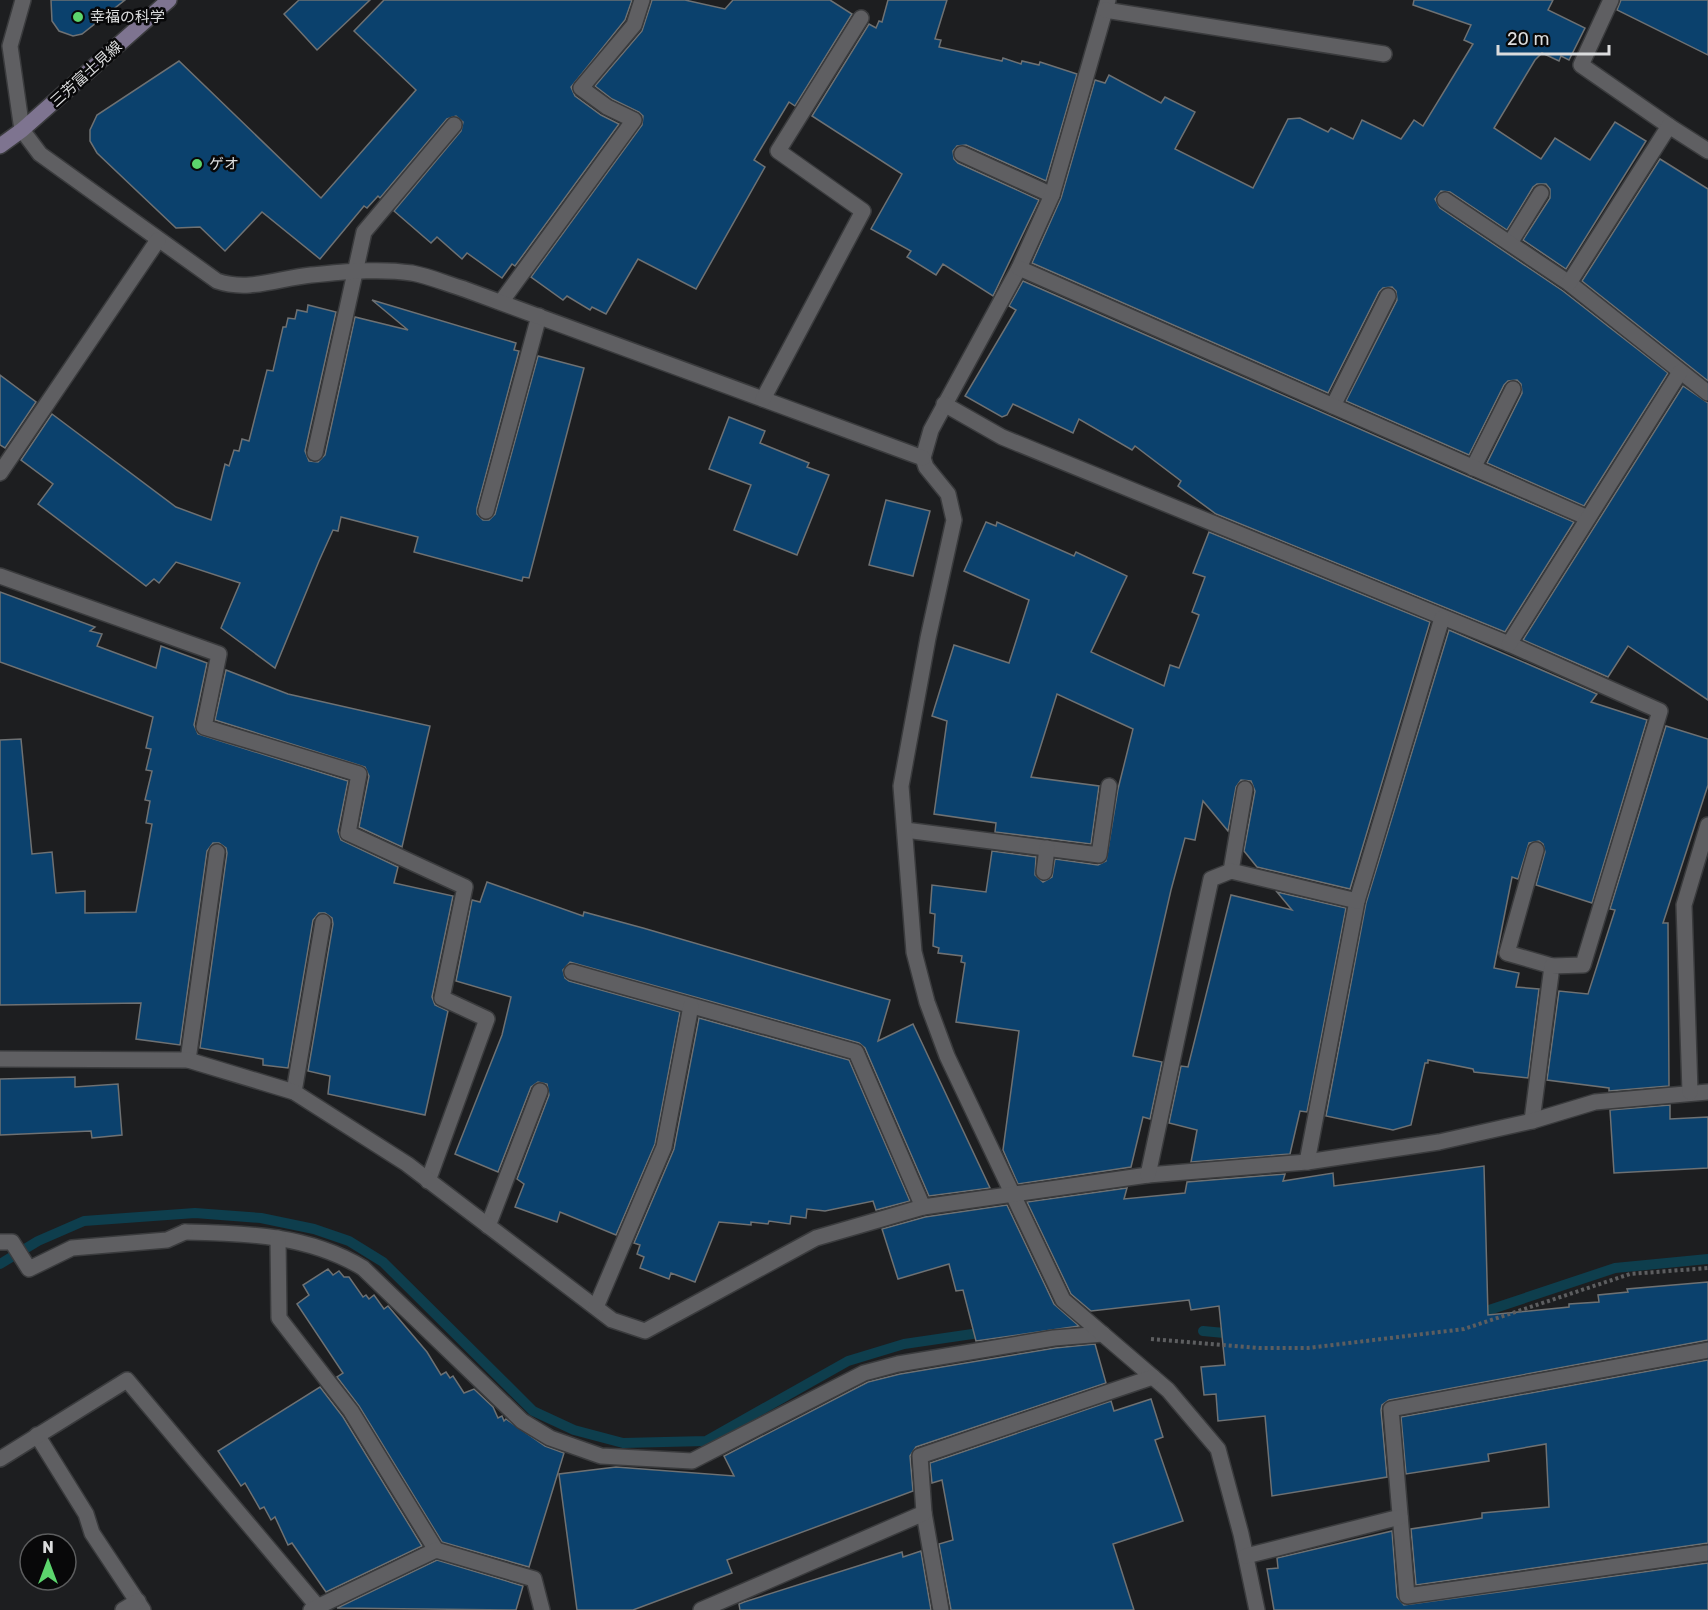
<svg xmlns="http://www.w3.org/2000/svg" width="1708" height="1610" viewBox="0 0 1708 1610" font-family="Rubik,'Noto Sans JP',sans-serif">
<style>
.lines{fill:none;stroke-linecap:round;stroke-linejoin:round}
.stream{stroke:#0e3e4d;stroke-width:10}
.building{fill:#0b416d;stroke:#6e7173;stroke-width:1.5}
.service-casing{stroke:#3a3b3d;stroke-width:18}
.minor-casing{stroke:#3a3b3d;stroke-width:18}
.tertiary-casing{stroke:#3a3b3d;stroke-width:18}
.secondary-casing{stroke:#3a3b3d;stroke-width:18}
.path{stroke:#5d5e60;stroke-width:4;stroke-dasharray:3 3;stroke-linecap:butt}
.service{stroke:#5f5f62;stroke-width:15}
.minor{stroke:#5f5f62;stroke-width:15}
.tertiary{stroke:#5f5f62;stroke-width:15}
.secondary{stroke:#7e7490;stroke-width:15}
.poi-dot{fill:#5cd56d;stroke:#080809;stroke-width:2}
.labels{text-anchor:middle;stroke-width:5;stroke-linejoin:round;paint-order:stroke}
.poi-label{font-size:15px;fill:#dbdcdd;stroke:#080809;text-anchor:start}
.street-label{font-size:15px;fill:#dbdcdd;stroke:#080809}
</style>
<rect width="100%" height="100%" fill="#1d1e20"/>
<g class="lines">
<g class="stream">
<polyline points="0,1264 38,1241 84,1221 195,1213 261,1218 314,1229 349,1241 383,1262 533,1411 574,1430 623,1443 706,1441 848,1361 904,1344 986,1332"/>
<polyline points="1477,1314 1615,1268 1708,1259"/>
<polyline points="1203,1331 1235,1334"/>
</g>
</g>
<g class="building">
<polygon points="51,0 125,0 82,34 73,36 59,31 52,21"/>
<polygon points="299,0 370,0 317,50 284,14"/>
<polygon points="384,0 632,0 625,20 571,87 575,96 601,115 619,124 515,266 512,264 502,278 467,253 462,259 437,237 431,243 394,211 461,131 463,122 456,116 447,119 380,198 378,196 367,208 364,206 320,259 262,212 225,251 200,227 176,228 97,153 90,141 90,130 97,115 179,61 321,198 416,90 354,31"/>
<polygon points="652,0 685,0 725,9 733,0 830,0 852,14 795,106 789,102 754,160 765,167 696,289 638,259 606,314 592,307 590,310 567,296 563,300 531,277 642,125 643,116 639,112 612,99 595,86 642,31"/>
<polygon points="888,0 947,0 935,39 941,40 939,47 1002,61 1003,58 1021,64 1022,61 1039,65 1040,62 1077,74 1046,181 966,145 957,146 953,151 954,159 958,163 1039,200 993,296 943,264 936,275 907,257 911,251 871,229 902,174 812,116 869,24 876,28 879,21 882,22"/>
<polygon points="1414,0 1553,0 1548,10 1585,28 1569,60 1561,56 1559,61 1542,53 1535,60 1494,128 1541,159 1555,138 1590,160 1615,122 1646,141 1566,269 1523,240 1550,198 1550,189 1546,184 1537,184 1533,187 1507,230 1450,192 1441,191 1435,199 1440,208 1563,291 1668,373 1584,506 1487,463 1522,393 1521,384 1517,380 1508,381 1504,385 1469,455 1346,401 1397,300 1396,291 1392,287 1383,288 1379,292 1328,393 1032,263 1061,198 1095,80 1105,83 1109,75 1161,103 1165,97 1195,112 1175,149 1253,188 1288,119 1300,118 1328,132 1331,128 1353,139 1362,120 1401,139 1414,120 1423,126 1473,44 1464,40 1471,25 1413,5"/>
<polygon points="1621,0 1708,0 1708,55 1617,10"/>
<polygon points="1660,159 1708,189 1708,381 1582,281"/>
<polygon points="1023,281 1469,477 1574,522 1505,632 1216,514 1178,486 1181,481 1135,446 1132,450 1079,419 1073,433 1013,404 1007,415 1002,417 965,396 1016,310 1009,306"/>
<polygon points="372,300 516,343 514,350 519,351 477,508 477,514 483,520 489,520 495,514 538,356 584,368 529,578 523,577 522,581 414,552 418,537 341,517 338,531 333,530 319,561 275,668 221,628 240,583 176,562 159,583 154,579 146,586 38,504 53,484 21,460 52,414 176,507 211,520 225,464 229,466 234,450 239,451 242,439 249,441 267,370 273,371 283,327 286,327 288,318 295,319 297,310 307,312 308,305 336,312 305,451 309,461 318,462 325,455 355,317 408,330"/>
<polygon points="0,375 36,402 5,448 0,445"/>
<polygon points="1683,386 1708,403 1708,700 1628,646 1608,677 1523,640"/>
<polygon points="729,417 765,431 760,443 809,463 807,467 829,475 797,555 734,530 751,485 709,469"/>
<polygon points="886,500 930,511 913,576 869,565"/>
<polygon points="986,522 996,526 997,522 1074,556 1076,552 1127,576 1091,652 1164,686 1170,665 1179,668 1199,615 1192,612 1205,577 1193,573 1209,532 1430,622 1350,889 1257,867 1244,851 1255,791 1251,781 1241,780 1236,787 1228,831 1203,801 1195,840 1185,838 1171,890 1133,1056 1162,1062 1150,1119 1143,1117 1131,1167 1018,1184 1003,1150 1019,1031 956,1022 965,963 961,962 962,956 938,953 939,948 933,946 935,914 930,913 932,885 986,892 992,851 1036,857 1035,875 1043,882 1052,877 1055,859 1098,865 1106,861 1118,789 1133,729 1057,694 1031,777 1099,786 1091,844 995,832 996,823 934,814 947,721 932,716 954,645 1009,663 1029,600 964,571"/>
<polygon points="0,592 95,627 90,631 102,634 97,646 156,668 161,646 207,663 194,725 198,734 348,781 338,831 341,840 398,867 394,883 453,896 432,997 435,1005 448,1011 425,1115 328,1094 330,1076 308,1071 333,924 332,918 325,913 319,913 313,920 288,1068 263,1065 263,1059 200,1048 227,853 226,848 219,843 213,843 207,851 180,1045 136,1039 141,1003 0,1005 0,740 21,739 32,854 52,852 56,893 85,891 85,913 136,912 152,824 146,823 150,801 145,800 152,771 146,770 151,749 146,748 153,717 0,662"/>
<polygon points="1449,630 1597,694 1591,702 1647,720 1592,903 1536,885 1545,852 1543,844 1539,841 1529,843 1518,879 1512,877 1494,968 1519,973 1516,987 1539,989 1528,1078 1474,1072 1473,1069 1428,1060 1428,1063 1425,1063 1411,1125 1393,1130 1326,1116 1366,903"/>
<polygon points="226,670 288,694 430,726 402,847 359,827 369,776 365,767 215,720"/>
<polygon points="1666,726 1708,739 1708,785 1663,923 1668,923 1669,1086 1609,1091 1609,1088 1547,1080 1559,991 1588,994 1615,910 1610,909"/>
<polygon points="487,882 583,916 584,912 643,928 890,1000 878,1041 913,1024 990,1188 929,1196 865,1048 859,1043 570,962 563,970 565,978 569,981 680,1012 655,1144 616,1235 560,1212 557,1222 515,1207 524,1184 517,1179 549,1095 547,1084 538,1082 531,1087 498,1172 455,1154 502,1035 511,997 456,981 472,900 480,902"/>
<polygon points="1277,892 1346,908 1307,1112 1300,1111 1290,1154 1191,1162 1197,1130 1169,1123 1181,1066 1188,1067 1231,895 1292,910"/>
<polygon points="699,1018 849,1060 910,1201 876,1210 873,1201 825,1211 807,1209 806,1218 791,1216 790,1224 769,1221 768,1224 751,1222 751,1225 719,1222 695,1282 671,1273 669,1279 640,1268 644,1257 637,1254 640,1245 634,1243 674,1149"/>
<polygon points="75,1077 75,1087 118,1084 122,1135 92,1138 91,1131 0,1135 0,1079"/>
<polygon points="1670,1105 1670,1119 1708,1117 1708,1168 1614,1173 1610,1110"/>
<polygon points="1484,1166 1488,1315 1569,1307 1569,1304 1599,1302 1598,1295 1628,1292 1627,1289 1708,1282 1708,1340 1389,1400 1382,1405 1381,1410 1387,1477 1272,1496 1265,1416 1218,1421 1216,1394 1204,1395 1201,1367 1225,1365 1219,1306 1191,1310 1189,1300 1091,1311 1071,1294 1027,1202 1127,1188 1124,1199 1185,1193 1187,1182 1285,1174 1283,1181 1333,1173 1334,1186"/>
<polygon points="1007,1205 1054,1304 1079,1326 976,1341 963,1290 956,1291 949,1264 898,1279 882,1229 925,1217"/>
<polygon points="328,1269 333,1275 339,1271 344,1277 349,1277 363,1297 366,1295 369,1299 374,1295 384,1309 388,1306 427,1352 441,1375 446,1372 450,1378 453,1376 464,1393 474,1389 493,1407 498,1418 502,1416 504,1421 506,1419 545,1446 564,1453 529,1567 442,1542 359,1406 337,1377 343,1373 297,1304 309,1295 303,1285"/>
<polygon points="1095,1344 1106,1383 916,1447 910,1456 913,1491 727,1560 732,1573 633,1610 577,1610 559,1474 616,1467 734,1476 724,1456 868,1382 900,1374 1055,1348"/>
<polygon points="1708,1360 1708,1543 1416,1585 1411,1529 1482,1518 1482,1513 1549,1507 1546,1444 1488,1454 1489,1461 1406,1474 1401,1417"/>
<polygon points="320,1387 343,1417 422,1546 326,1592 292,1543 288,1545 275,1517 271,1520 264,1507 260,1509 245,1483 241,1486 218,1451"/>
<polygon points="1151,1399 1163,1437 1155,1440 1183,1521 1113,1544 1134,1610 951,1610 939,1544 953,1540 942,1480 932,1483 930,1463 1111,1401 1114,1411"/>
<polygon points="1392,1531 1397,1597 1404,1605 1708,1563 1708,1610 1274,1610 1267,1569 1278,1568 1277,1558"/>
<polygon points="921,1551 931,1610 740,1610 739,1604 744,1602 902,1552 903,1557"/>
<polygon points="437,1560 523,1586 516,1610 337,1608"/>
</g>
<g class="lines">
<defs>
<g id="service">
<polyline points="962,154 1052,195"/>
<polyline points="1510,243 1541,193"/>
<polyline points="501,302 634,120 607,107 581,88 634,25 642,0"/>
<polyline points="1333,406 1388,296"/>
<polyline points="315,453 364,232 454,125"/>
<polyline points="1473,468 1513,389"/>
<polyline points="486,511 539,316"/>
<polyline points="905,830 1099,855 1109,786"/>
<polyline points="1536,850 1507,953 1552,966"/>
<polyline points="1231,871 1245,789"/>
<polyline points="1044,872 1047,848"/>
<polyline points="188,1060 217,852"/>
<polyline points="294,1092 323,922"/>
<polyline points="488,1226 540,1091"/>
<path d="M185,1232C246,1233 309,1235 363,1268L522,1421L550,1438L601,1456L692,1461L864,1373L898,1364L1054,1338L1103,1334"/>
<polyline points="278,1238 279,1318 351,1411 436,1550"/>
<polyline points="924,1513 941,1610"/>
</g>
<g id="minor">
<polyline points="1108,0 1052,195 1019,268 931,430 923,458 926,467 948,494 954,520 928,638 901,786 914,952 927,1002 947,1056 1063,1300 1168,1390 1218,1449 1241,1534 1257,1610"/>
<polyline points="1611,0 1581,65 1669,126"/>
<polyline points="1105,10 1384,54"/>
<path d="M22,130L40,154L217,281C249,292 279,278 311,275C344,272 378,268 412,273C429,276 447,284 464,289L923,458"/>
<polyline points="1445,200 1569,283 1708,393"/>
<polyline points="1019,268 1588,518"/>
<polyline points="1569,283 1669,126 1708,151"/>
<polyline points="763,399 863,211 778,151 861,18"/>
<polyline points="944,404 1002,437 1509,644 1660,711 1583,965 1552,966 1532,1121"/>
<polyline points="0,473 158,240"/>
<polyline points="0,576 219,654 204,727 359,774 348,833 465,887 442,998 487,1019 428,1181"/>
<polyline points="1509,644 1680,372"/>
<polyline points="572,972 856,1052 923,1207"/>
<polyline points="0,1059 188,1060 294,1092 407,1164 612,1320 645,1331 816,1238 923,1207 1148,1175 1307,1162 1439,1142 1532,1121 1595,1102 1708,1092"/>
<polyline points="1690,1092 1684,905 1708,825"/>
<polyline points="1307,1162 1357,901 1442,618"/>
<polyline points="1148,1175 1211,879 1231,871 1357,901"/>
<polyline points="0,1242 12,1242 29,1269 72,1248 167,1240 185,1232"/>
<polyline points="596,1307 664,1147 691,1006"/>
<polyline points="1708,1350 1391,1409 1407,1596 1708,1553"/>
<polyline points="37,1435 86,1514 92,1533 143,1610"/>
<polyline points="0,1459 127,1380 318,1607"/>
<polyline points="1246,1556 1400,1517"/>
<polyline points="123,1610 138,1601"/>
<polyline points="311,1610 436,1550 534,1579 542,1610"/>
<polyline points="701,1610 924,1513 920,1456 1153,1377"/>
</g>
<polyline id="tertiary" points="22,130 10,46 23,0"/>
<polyline id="secondary" points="0,146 22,130 169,0"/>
</defs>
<use href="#service" class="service-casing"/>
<use href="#minor" class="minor-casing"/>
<use href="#tertiary" class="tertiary-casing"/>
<use href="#secondary" class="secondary-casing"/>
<polyline class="path" points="1151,1339 1259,1348 1308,1348 1464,1329 1630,1274 1708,1268"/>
<use href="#service" class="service"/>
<use href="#minor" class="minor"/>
<use href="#tertiary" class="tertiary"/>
<use href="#secondary" class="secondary"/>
</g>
<g class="poi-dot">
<circle cx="78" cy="17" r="6"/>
<circle cx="197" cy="164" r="6"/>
</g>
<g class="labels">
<g class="poi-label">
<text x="90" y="22">幸福の科学</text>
<text x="209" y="169">ゲオ</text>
</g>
<g class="street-label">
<text transform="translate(86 74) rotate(-42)" y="5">三芳富士見線</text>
</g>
</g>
<g transform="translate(48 1562)"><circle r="28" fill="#080809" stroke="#5c5d5e" stroke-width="1.5"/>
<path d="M0-4.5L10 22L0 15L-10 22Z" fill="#5cd56d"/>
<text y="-9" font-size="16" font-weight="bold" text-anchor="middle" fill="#dbdcdd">N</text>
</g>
<path d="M1498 45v9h111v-9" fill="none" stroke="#dbdcdd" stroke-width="3"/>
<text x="1507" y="45" font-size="18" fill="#dbdcdd" stroke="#080809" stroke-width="4.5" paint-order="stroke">20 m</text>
</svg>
